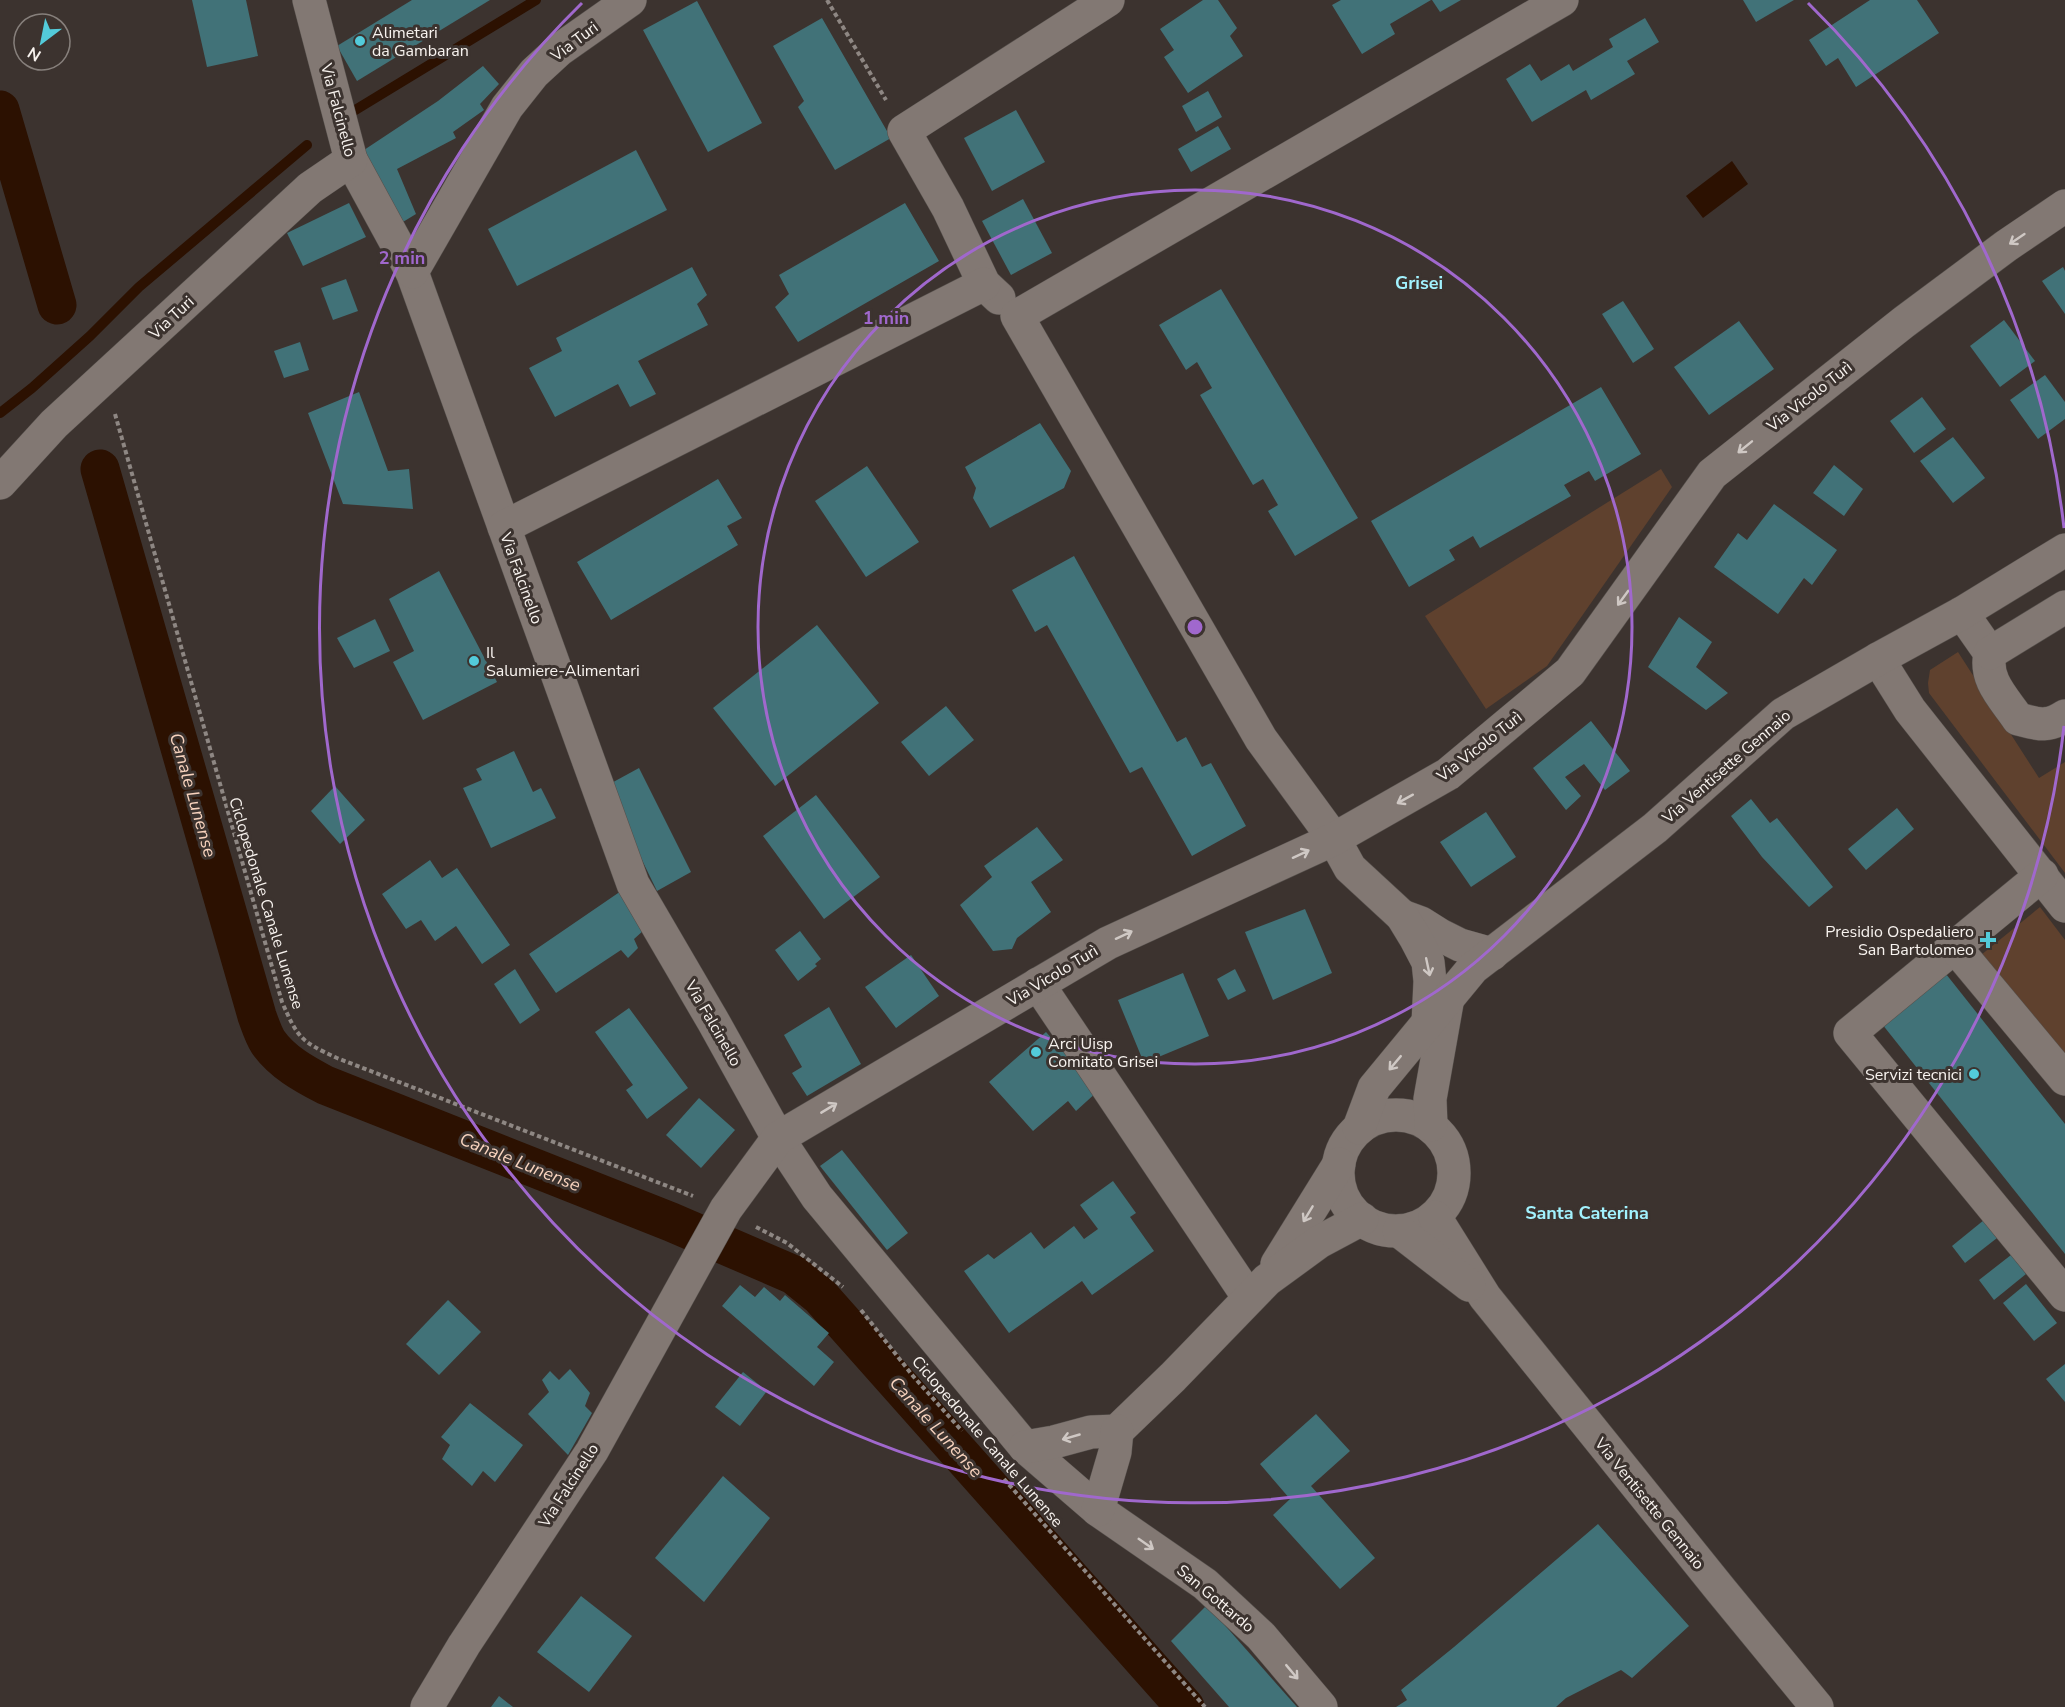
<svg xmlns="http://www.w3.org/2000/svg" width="2065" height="1707" viewBox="0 0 2065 1707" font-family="'Nunito Sans',sans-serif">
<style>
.green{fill:#5f412e}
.water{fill:#2c1101}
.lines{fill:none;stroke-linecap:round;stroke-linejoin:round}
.stream{stroke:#2c1101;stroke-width:10}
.canal{stroke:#2c1101;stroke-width:39}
.building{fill:#417278}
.minor-casing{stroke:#554f4b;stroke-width:34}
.path{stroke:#8e8783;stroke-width:4;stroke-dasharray:4.5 3;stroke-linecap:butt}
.minor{stroke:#827873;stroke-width:33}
.oneway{stroke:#cfc8c4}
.ring{fill:none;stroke:#a068cd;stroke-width:3}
.poi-dot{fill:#53cbda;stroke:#3c332f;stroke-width:2}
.labels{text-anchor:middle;stroke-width:6;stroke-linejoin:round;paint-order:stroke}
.poi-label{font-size:16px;fill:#f8f3ef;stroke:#3c332f;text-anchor:start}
.street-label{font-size:16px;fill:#f8f3ef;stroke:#3c332f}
.neighbourhood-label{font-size:18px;font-weight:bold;fill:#a2f2fe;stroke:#3c332f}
.water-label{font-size:18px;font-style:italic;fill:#f8d3be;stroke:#3c332f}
.centre{fill:#a068cd;stroke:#3c332f;stroke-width:3}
.ring-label{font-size:18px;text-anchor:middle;font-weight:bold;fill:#a068cd;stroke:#3c332f;stroke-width:6;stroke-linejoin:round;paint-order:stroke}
</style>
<rect width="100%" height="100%" fill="#3c332f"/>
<g class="green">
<polygon points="1661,469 1672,487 1547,666 1486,709 1425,616"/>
<polygon points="1958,652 2039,778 2065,762 2065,873 1929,693 1928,683 1930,670"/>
<polygon points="2040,907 2065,940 2065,1059 1981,955"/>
</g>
<polygon class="water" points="1732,161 1748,184 1703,218 1686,196"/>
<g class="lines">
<g class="stream">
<polyline points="352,112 536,0"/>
<polyline points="0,413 32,388 90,336 139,287 307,145"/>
</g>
<g class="canal">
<polyline points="0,110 57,305"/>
<path d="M100,469L257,1016C260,1024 263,1034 268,1042C282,1062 304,1074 325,1085L671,1222L794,1275L820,1296L1185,1707"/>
</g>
</g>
<g class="building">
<polygon points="192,0 246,0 258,56 207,67"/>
<polygon points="412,0 490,0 357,81 337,46"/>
<polygon points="1203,0 1218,0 1237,28 1230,36 1243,56 1188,93 1164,57 1174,50 1160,29"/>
<polygon points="1341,0 1431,0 1390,24 1395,34 1362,54 1332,5"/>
<polygon points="1432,0 1461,0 1440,12"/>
<polygon points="1743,0 1794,0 1756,22"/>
<polygon points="1870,0 1917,0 1939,33 1856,87 1838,58 1826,66 1809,40"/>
<polygon points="697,1 762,123 708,152 643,30"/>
<polygon points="822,18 891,138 835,170 798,107 804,101 773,46"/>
<polygon points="1645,18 1659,42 1627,61 1635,74 1591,100 1586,90 1532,122 1506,79 1530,64 1541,81 1569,64 1573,71 1613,47 1609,39"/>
<polygon points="483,66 499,84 480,104 484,110 453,132 456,138 397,169 416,214 398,225 364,150 438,101"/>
<polygon points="1208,91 1222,117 1196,132 1182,106"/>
<polygon points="1016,110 1045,162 992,191 964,138"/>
<polygon points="1218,126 1231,149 1191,172 1178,149"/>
<polygon points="636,150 667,210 517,286 488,229"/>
<polygon points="1023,199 1052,253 1011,275 982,221"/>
<polygon points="349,203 366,237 303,266 287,233"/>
<polygon points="905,203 939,261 798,342 775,307 789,294 779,275"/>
<polygon points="692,267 707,295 697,304 708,325 638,361 656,394 630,407 618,384 555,417 529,368 562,351 556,338"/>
<polygon points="2063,267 2065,271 2065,314 2042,281"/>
<polygon points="346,279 358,311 333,320 321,288"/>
<polygon points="1221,289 1358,518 1295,556 1268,511 1278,505 1263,479 1253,485 1200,395 1212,388 1197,362 1186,370 1159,325"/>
<polygon points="1623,301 1654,349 1633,363 1602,314"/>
<polygon points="2004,320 2035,361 2000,387 1970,346"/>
<polygon points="1739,321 1774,369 1709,415 1674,367"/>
<polygon points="300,342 309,370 284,378 274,351"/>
<polygon points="2045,375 2065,402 2065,419 2038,439 2010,400"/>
<polygon points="1601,387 1641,454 1595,481 1589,471 1564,485 1571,496 1480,548 1473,536 1449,550 1455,560 1409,587 1371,521"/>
<polygon points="359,392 388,471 409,469 413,509 343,504 308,413"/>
<polygon points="1922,397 1946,429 1914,453 1890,421"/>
<polygon points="1040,423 1071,471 1064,488 990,528 973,498 976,488 965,467"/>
<polygon points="1953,437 1985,478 1953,503 1920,461"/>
<polygon points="1834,465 1863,489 1844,516 1813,493"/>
<polygon points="867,466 919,542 866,577 815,501"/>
<polygon points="718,479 742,518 727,526 738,545 611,620 577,562"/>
<polygon points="1774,504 1837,550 1812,585 1804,578 1778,614 1714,567 1738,533 1747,540"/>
<polygon points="1074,556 1177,742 1186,737 1202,767 1211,763 1246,826 1192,856 1142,767 1130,773 1047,625 1035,632 1012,590"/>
<polygon points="439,571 497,682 423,720 393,662 414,651 389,599"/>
<polygon points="1679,617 1712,642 1696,667 1728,693 1706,710 1648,667"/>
<polygon points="375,619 390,651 354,668 337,638"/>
<polygon points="817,625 879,703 775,786 713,708"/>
<polygon points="946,706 974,740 929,776 901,742"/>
<polygon points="1591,721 1630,771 1605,790 1584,764 1565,777 1581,796 1566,810 1533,768"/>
<polygon points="514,751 533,792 541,788 556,818 491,848 463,788 482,780 476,769"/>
<polygon points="639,768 691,872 657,891 606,786"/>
<polygon points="335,786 365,820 340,844 311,811"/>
<polygon points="816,795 880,877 824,919 763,836"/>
<polygon points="1751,799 1770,823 1777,818 1833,887 1809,907 1762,857 1731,816"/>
<polygon points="1897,808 1914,829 1866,870 1848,849"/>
<polygon points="1486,812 1516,857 1471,887 1440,842"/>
<polygon points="1037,827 1063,860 1031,882 1051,912 1017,938 1012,949 993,951 960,905 992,877 984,866"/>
<polygon points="430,860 442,878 457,868 510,945 482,964 456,926 435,941 421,920 406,929 382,894"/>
<polygon points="624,889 644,930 634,939 638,948 628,958 621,950 556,993 529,954"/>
<polygon points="1305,909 1332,973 1273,1000 1245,932"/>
<polygon points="800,931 821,959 815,964 817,966 798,981 775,950"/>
<polygon points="911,955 939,996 896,1028 865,987"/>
<polygon points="515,969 540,1010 520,1024 494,984"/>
<polygon points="1235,969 1246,991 1228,1000 1217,979"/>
<polygon points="1183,973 1209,1036 1144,1063 1118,1000"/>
<polygon points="1946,974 2065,1124 2065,1254 1882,1024"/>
<polygon points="829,1007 861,1064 807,1096 792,1073 802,1067 784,1035"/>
<polygon points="629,1008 688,1088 647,1119 626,1090 633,1085 595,1032"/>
<polygon points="1046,1032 1098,1091 1076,1111 1068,1101 1033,1131 989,1082"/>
<polygon points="699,1098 735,1130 701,1168 666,1135"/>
<polygon points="842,1150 908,1233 887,1250 820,1166"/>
<polygon points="1113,1181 1136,1213 1130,1217 1154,1251 1092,1295 1082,1281 1009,1333 964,1271 988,1254 994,1259 1031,1232 1044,1249 1074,1226 1084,1239 1098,1229 1080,1205"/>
<polygon points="1984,1220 1997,1238 1965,1263 1952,1246"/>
<polygon points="2011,1255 2026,1274 1994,1300 1979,1280"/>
<polygon points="2026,1284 2057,1323 2034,1341 2003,1303"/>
<polygon points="740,1285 755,1297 764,1287 780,1301 785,1295 829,1333 817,1347 834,1362 814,1386 722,1306"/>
<polygon points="448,1300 481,1332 439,1375 406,1344"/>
<polygon points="2065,1364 2065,1402 2046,1379"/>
<polygon points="570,1369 590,1393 585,1406 592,1413 568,1455 528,1414 549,1392 542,1380 550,1371 559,1380"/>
<polygon points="743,1372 767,1391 740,1426 715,1407"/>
<polygon points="470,1403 523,1445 495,1482 483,1471 472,1486 442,1459 450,1445 441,1437"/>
<polygon points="1316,1414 1350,1451 1311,1486 1375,1558 1340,1589 1273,1515 1290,1499 1260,1464"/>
<polygon points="723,1476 770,1518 704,1602 655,1558"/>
<polygon points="1598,1524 1689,1626 1632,1678 1621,1670 1566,1698 1556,1707 1396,1707 1407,1700 1401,1690 1454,1647"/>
<polygon points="581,1596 632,1636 589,1692 537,1652"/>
<polygon points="1207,1605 1297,1707 1229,1707 1171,1641"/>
<polygon points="499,1696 513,1707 491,1707"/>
</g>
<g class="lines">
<defs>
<g id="minor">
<polyline points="309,0 351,160 412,272 633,884 713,1021 778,1138 817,1197 1025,1447 1098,1510 1205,1584 1261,1636 1321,1707"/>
<polyline points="412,272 507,107 534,73 559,50 630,0"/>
<polyline points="999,298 984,284 948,208 904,131 1108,0"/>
<polyline points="0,483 54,424 310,188 351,160"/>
<polyline points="504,527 984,284"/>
<path d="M1962,613L1990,653C1984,680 2004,698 2018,719C2038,724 2047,728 2065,716"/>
<polyline points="1990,653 2065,607"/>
<polyline points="1878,659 1910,710 2065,906"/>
<polyline points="2042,875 1850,1033 2065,1295"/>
<polyline points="1402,916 1421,923 1440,935 1460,945 1492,954"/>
<polyline points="1955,947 2065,1079"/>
<polyline points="1038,984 1249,1298"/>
<polyline points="1428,1024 1430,981 1428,962 1416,939 1402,916 1350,868 1334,839 1261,739 1017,316 1562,0"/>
<circle cx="1396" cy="1173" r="58"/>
<polyline points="1431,1125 1430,1099 1447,1003"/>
<polyline points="1359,1128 1374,1088 1473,968 1655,828 1783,714 1878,659 1962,613 2065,550"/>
<polyline points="1435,1217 1485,1297 1720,1589 1817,1707"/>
<polyline points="1399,1231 1469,1285"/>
<polyline points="1277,1264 1339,1164"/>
<polyline points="1025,1447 1054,1442 1091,1432 1117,1431 1173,1377 1267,1280 1319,1242 1362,1219"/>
<polyline points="1098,1510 1115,1452 1117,1431"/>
<polyline points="427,1707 464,1645 592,1451 726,1209 778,1138 1108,943 1334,839 1448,774 1570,672 1712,474 1904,322 2006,246 2065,206"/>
</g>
</defs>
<use href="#minor" class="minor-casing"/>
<g class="path">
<polyline points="827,0 886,100"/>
<path d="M115,414L282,1002C298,1038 300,1041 337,1058L693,1196"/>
<polyline points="756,1227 787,1243 843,1287"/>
<polyline points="861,1310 913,1376 962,1431"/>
<polyline points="1004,1479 1205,1707"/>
</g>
<use href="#minor" class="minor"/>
</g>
<defs><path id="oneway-shaft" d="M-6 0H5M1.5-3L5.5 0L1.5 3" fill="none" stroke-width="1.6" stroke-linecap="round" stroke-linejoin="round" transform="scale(1.5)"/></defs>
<g class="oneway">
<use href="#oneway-shaft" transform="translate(2017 239) rotate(146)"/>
<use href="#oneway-shaft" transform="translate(1745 447) rotate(141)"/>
<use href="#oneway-shaft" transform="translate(1623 598) rotate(126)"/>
<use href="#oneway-shaft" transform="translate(1405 799) rotate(151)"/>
<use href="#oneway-shaft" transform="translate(1301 854) rotate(-25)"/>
<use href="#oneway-shaft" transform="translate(1124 935) rotate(-25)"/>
<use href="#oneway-shaft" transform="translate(1428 967) rotate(78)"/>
<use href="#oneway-shaft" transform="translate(1395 1063) rotate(130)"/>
<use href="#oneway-shaft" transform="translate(829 1108) rotate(-31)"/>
<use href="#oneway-shaft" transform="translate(1308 1214) rotate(121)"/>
<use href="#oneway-shaft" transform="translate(1071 1437) rotate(164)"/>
<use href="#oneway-shaft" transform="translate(1146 1544) rotate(35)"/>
<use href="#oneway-shaft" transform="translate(1292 1672) rotate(50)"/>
</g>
<g class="ring">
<circle cx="1195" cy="627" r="437"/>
<path d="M2064 726A875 875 0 1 1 582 3M1808 3A875 875 0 0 1 2064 528"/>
</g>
<g class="poi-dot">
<circle cx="360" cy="41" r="6"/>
<circle cx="474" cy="661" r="6"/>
<path d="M1985 931h6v6h6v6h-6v6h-6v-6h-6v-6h6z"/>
<circle cx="1036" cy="1052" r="6"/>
<circle cx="1974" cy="1074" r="6"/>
</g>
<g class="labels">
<g class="poi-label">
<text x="372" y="38">Alimetari<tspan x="372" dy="18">da Gambaran</tspan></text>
<text x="486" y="658">Il<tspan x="486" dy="18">Salumiere-Alimentari</tspan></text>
<text x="1974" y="937" text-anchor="end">Presidio Ospedaliero<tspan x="1974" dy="18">San Bartolomeo</tspan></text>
<text x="1048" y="1049">Arci Uisp<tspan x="1048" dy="18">Comitato Grisei</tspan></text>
<text x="1962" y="1080" text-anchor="end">Servizi tecnici</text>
</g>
<g class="street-label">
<text transform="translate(574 41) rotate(-37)" y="6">Via Turi</text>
<text transform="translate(339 110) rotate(75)" y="6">Via Falcinello</text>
<text transform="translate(171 317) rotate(-43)" y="6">Via Turi</text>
<text transform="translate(1809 396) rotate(-38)" y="6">Via Vicolo Turì</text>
<text transform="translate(522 578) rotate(70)" y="6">Via Falcinello</text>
<text transform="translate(1479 746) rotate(-38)" y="6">Via Vicolo Turì</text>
<text transform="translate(1726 766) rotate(-41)" y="6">Via Ventisette Gennaio</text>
<text transform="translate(267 903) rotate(73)" y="6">Ciclopedonale Canale Lunense</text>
<text transform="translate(1052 975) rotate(-31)" y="6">Via Vicolo Turì</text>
<text transform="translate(714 1023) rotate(60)" y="6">Via Falcinello</text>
<text transform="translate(988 1441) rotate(49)" y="6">Ciclopedonale Canale Lunense</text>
<text transform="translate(568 1485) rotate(-57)" y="6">Via Falcinello</text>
<text transform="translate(1650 1503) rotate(51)" y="6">Via Ventisette Gennaio</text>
<text transform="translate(1216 1598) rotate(40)" y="6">San Gottardo</text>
</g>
<g class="neighbourhood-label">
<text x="1419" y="289">Grisei</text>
<text x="1587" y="1219">Santa Caterina</text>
</g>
<g class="water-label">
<text transform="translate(193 795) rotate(74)" y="6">Canale Lunense</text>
<text transform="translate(520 1162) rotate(22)" y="6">Canale Lunense</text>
<text transform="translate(936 1427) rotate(48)" y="6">Canale Lunense</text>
</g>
</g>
<circle cx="1195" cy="627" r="9" class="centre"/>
<g class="ring-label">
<text x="402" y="264">2 min</text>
<text x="886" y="324">1 min</text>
</g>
<g transform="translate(42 42) rotate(212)"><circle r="28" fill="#3c332f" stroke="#87807c" stroke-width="1.5"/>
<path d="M0-4.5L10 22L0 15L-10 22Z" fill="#53cbda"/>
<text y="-9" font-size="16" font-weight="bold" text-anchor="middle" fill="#f8f3ef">N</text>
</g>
</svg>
